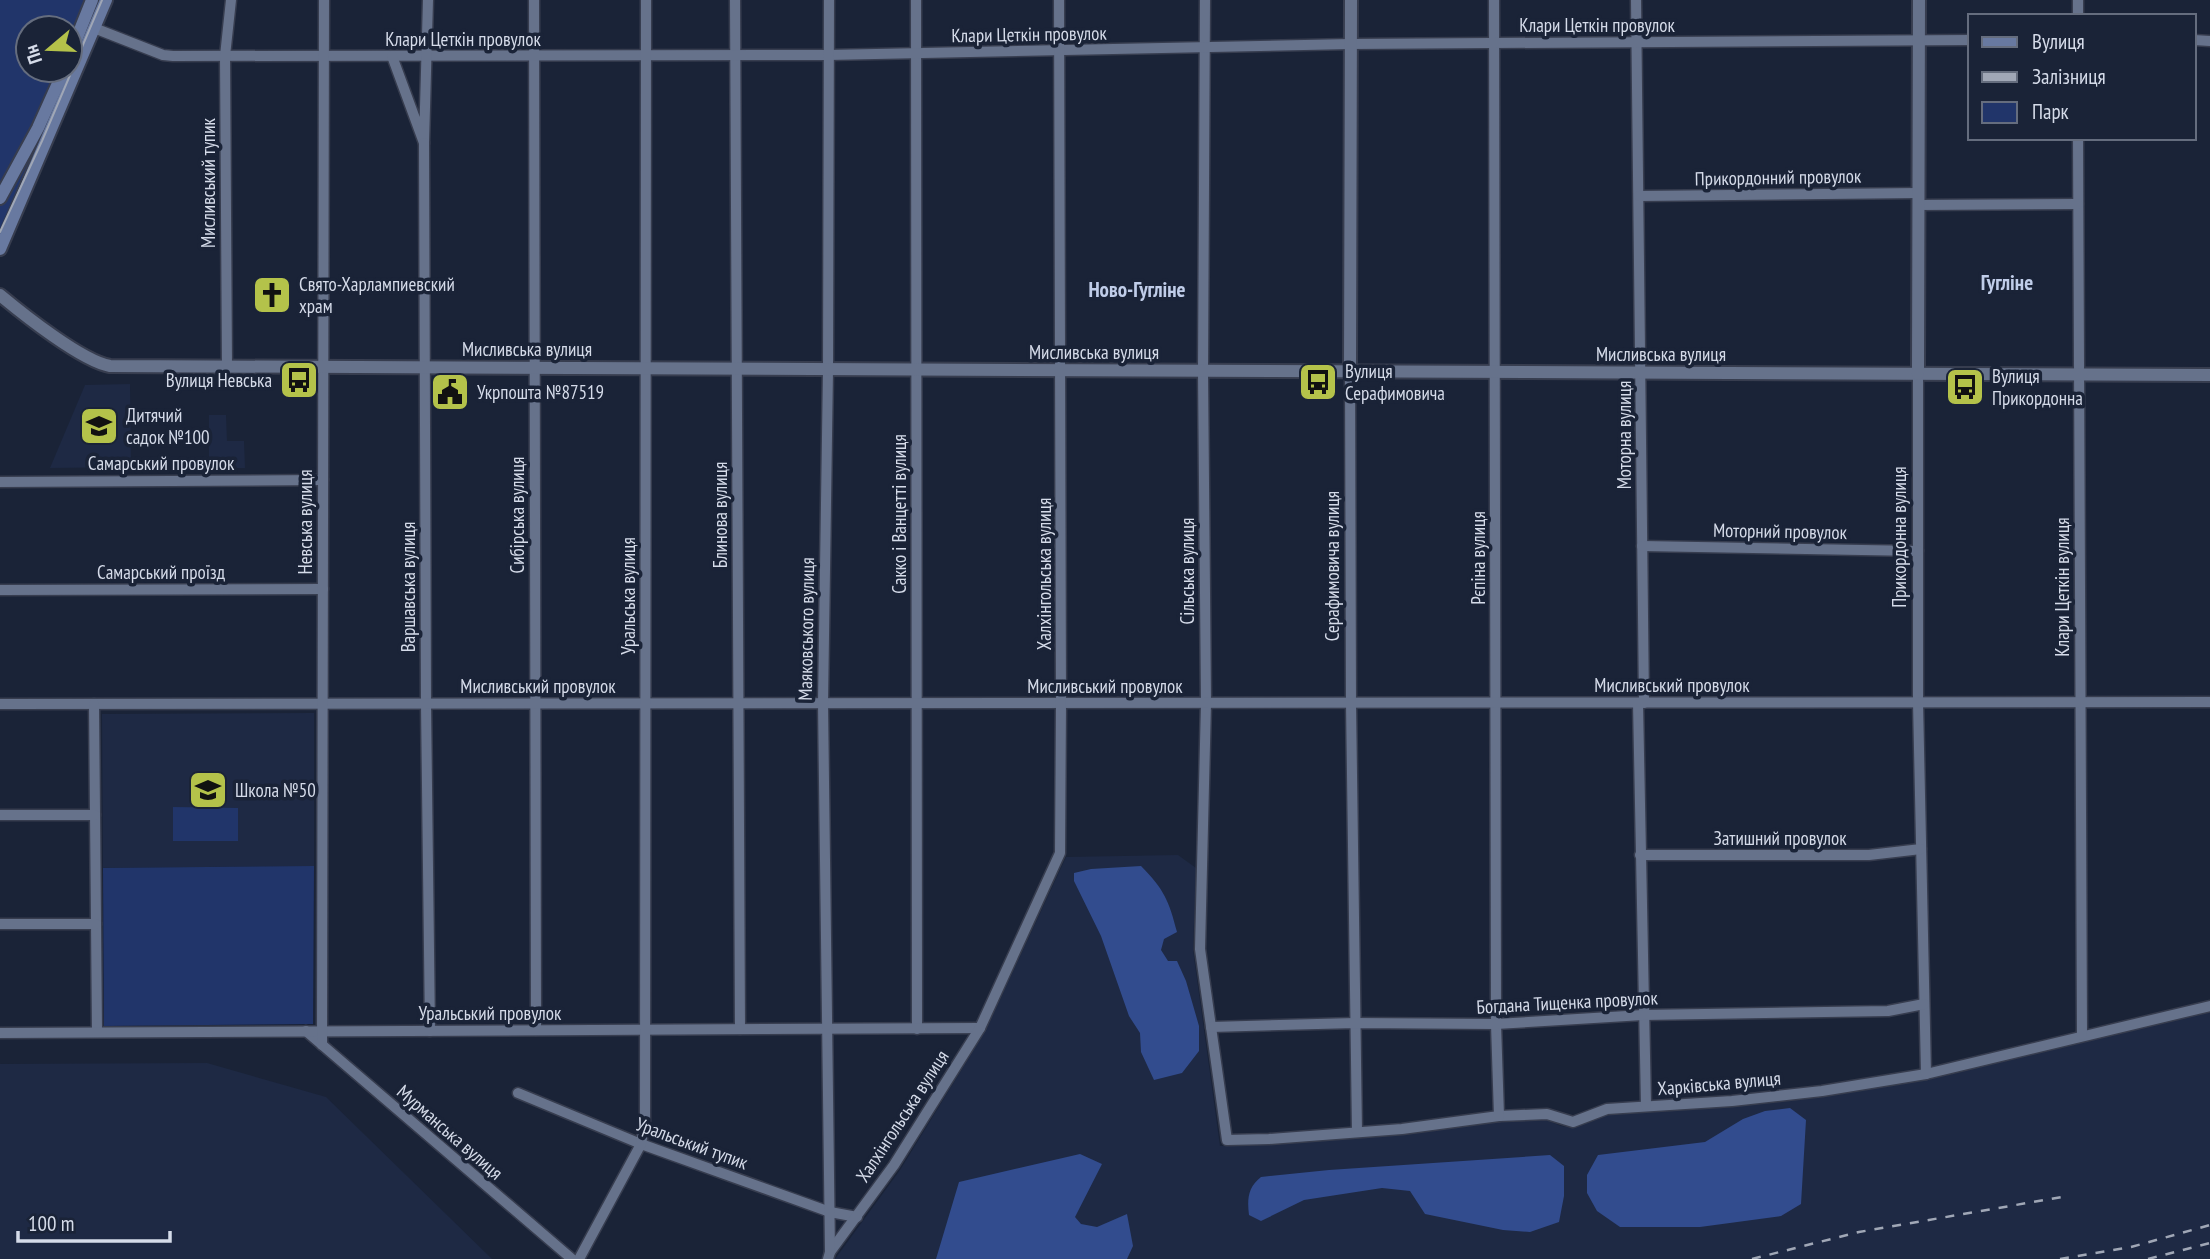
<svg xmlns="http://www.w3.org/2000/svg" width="2210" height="1259" viewBox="0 0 2210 1259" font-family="'PT Sans Narrow',sans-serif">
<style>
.built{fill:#1e2944}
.green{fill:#21356a;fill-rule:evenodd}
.forest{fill:#324c8e}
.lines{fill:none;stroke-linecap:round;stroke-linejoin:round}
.minor-casing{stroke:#373d4f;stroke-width:13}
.tertiary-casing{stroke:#373d4f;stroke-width:16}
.secondary-casing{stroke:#373d4f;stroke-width:16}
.minor{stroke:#66728b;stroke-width:10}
.tertiary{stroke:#66728b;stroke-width:12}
.secondary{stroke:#6879a0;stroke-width:12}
.tram{stroke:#a0a7b6;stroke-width:2}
.rail{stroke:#a0a7b6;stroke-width:2.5;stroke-dasharray:9 9;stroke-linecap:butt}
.labels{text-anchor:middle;stroke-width:7;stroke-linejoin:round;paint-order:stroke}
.street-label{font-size:19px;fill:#d5dbe9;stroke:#1a2337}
.poi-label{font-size:19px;fill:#d5dbe9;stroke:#1a2337;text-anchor:start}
.neighbourhood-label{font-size:21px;font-weight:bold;fill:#c0cde9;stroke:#1a2337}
</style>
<rect width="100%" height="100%" fill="#1a2337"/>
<g class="built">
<polygon points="130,384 131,467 50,468 85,385"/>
<polygon points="209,415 226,415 227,441 244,441 245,468 209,468"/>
<polygon points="314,713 314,866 103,868 102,714"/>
<polygon points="1178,855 1196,868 1193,950 1220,1146 1269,1145 1403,1135 1499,1122 1546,1120 1561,1126 1573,1128 1608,1115 1732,1107 1823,1097 1927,1080 2210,1012 2210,1259 835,1259 900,1170 986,1030 1066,857"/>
<polygon points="207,1063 326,1097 492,1259 0,1259 0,1064"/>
</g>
<g class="green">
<path d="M0,0H106L0,257ZM28,28H70V70H28Z"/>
<polygon points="173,807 238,808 238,841 173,841"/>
<polygon points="314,866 313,1024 104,1026 103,868"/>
</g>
<g class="forest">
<path d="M1141,866C1164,889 1169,901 1177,932L1164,939L1161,950L1168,961H1177L1186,981L1199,1026V1051L1182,1073L1154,1080L1141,1052L1140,1033L1129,1016L1101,936L1074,881V873L1091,869Z"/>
<polygon points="1790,1108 1806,1120 1801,1204 1781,1216 1700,1227 1620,1227 1597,1211 1587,1193 1587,1175 1598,1155 1705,1142 1743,1119 1765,1111"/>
<polygon points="1080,1154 1102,1164 1075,1217 1081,1224 1097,1227 1127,1214 1133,1246 1127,1259 936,1259 959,1182"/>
<path d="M1550,1155L1564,1166V1196L1559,1222L1530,1232L1503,1230L1425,1214L1410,1191L1382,1188L1304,1200L1261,1221L1249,1215C1247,1199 1248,1187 1261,1177L1329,1170Z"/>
</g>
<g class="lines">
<defs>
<g id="minor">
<polyline points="534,0 536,1030"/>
<polyline points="735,0 740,1029"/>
<polyline points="916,0 917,1029"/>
<polyline points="1205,0 1203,372 1206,703 1200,949 1227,1140 1269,1139 1402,1129 1499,1116 1547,1114 1573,1122 1607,1109 1732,1101 1822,1091 1926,1074 2210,1006"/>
<polyline points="1494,0 1496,1024 1499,1116"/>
<polyline points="1636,0 1644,703"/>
<polyline points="2078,0 2078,16"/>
<polyline points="94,28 163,55 173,56 828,55 1350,44 1970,40"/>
<polyline points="2194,40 2210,41"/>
<polyline points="392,56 424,143 428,0"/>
<polyline points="2078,138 2082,1035"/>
<polyline points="424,143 426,704 430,1031"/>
<polyline points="1639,196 1919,193"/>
<polyline points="1918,205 2078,204"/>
<polyline points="227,367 225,56 231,0"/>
<polyline points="1350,372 1351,703 1357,1132"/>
<polyline points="1918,374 1918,702 1926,1074"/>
<polyline points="0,482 323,480"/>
<polyline points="1642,546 1918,551"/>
<polyline points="0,590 323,589"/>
<polyline points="1638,703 1646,1106"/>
<polyline points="0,704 2210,702"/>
<polyline points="94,704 97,1032"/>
<polyline points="0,815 95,815"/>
<polyline points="1640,855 1869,855 1921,849"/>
<polyline points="0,924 96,924"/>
<polyline points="1211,1027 1355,1023 1496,1024 1643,1015 1888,1011 1924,1004"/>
<polyline points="306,1031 572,1259"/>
<polyline points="0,1033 980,1028"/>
<polyline points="322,1045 324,0"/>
<polyline points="518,1093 641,1144 830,1212 857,1217"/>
<polyline points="830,1252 894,1165 980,1028 1060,853 1061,703 1059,0"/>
<polyline points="579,1259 641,1144 645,1121 646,0"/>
<polyline points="828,1259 830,1252 823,703 828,370 829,0"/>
</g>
<g id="tertiary">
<path d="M0,295C24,315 82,361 110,366L2210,375"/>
<polyline points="1350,372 1351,0"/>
<polyline points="1918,374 1919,0"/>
</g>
<g id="secondary">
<polyline points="70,55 92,0"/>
<polyline points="0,198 38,128 64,70"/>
<polyline points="0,249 106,0"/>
</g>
</defs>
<use href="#minor" class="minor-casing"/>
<use href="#tertiary" class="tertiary-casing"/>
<use href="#secondary" class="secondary-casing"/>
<use href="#minor" class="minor"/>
<use href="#tertiary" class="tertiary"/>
<use href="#secondary" class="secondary"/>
<polyline class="tram" points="0,232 42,141 102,0"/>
<g class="rail">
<polyline points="1752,1259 1859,1232 2062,1197"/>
<polyline points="2060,1259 2131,1247 2210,1225"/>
<polyline points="2148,1259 2210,1243"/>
</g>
</g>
<defs>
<symbol id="church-square" viewBox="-11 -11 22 22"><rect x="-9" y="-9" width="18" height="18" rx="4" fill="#b4c24a" stroke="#1a2337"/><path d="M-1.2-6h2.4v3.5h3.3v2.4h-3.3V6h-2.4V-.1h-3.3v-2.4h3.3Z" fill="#111"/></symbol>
<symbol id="bus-square" viewBox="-11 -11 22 22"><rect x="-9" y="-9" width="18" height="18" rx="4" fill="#b4c24a" stroke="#1a2337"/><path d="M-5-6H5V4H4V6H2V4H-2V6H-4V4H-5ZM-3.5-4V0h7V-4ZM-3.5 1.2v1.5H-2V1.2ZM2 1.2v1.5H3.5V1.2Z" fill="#111"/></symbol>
<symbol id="civic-square" viewBox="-11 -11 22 22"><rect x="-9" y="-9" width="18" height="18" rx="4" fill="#b4c24a" stroke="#1a2337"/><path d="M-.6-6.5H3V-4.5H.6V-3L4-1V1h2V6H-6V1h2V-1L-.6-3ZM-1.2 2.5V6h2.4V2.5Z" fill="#111"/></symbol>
<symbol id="school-square" viewBox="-11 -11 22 22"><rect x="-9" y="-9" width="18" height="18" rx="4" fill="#b4c24a" stroke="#1a2337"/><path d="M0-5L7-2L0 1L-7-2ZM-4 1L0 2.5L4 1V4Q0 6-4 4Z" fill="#111"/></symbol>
</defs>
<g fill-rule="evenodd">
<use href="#church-square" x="250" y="273" width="44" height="44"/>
<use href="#bus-square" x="277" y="358" width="44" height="44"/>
<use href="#bus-square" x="1296" y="360" width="44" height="44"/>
<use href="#bus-square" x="1943" y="365" width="44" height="44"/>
<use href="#civic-square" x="428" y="370" width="44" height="44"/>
<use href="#school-square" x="77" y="404" width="44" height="44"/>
<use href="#school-square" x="186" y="768" width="44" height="44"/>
</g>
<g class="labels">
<g class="street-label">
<text x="1597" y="32">Клари Цеткін провулок</text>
<text transform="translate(1029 34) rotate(-1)" y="7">Клари Цеткін провулок</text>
<text x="463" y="46">Клари Цеткін провулок</text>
<text transform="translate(1778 177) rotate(-1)" y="7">Прикордонний провулок</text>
<text transform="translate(208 183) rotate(-90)" y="7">Мисливський тупик</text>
<text x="527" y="356">Мисливська вулиця</text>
<text x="1094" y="359">Мисливська вулиця</text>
<text x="1661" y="361">Мисливська вулиця</text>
<text transform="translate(1624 435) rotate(-90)" y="7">Моторна вулиця</text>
<text x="161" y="470">Самарський провулок</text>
<text transform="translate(899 514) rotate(-90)" y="7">Сакко і Ванцетті вулиця</text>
<text transform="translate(517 515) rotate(-90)" y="7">Сибірська вулиця</text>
<text transform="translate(720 515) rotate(-90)" y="7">Блинова вулиця</text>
<text transform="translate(305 522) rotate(-90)" y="7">Невська вулиця</text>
<text transform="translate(1780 531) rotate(1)" y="7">Моторний провулок</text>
<text transform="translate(1899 537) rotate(-90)" y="7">Прикордонна вулиця</text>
<text transform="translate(1478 558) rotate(-90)" y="7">Рєпіна вулиця</text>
<text transform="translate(1332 566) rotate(-90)" y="7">Серафимовича вулиця</text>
<text transform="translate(1187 571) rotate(-90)" y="7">Сільська вулиця</text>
<text x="161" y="579">Самарський проїзд</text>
<text transform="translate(1044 574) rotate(-90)" y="7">Халхінгольська вулиця</text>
<text transform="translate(408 587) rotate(-90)" y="7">Варшавська вулиця</text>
<text transform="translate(2062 587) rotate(-90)" y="7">Клари Цеткін вулиця</text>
<text transform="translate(628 596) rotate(-90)" y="7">Уральська вулиця</text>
<text transform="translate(806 629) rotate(-89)" y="7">Маяковського вулиця</text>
<text x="1672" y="692">Мисливський провулок</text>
<text x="538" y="693">Мисливський провулок</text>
<text x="1105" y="693">Мисливський провулок</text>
<text x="1780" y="845">Затишний провулок</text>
<text transform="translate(1567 1002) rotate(-3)" y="7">Богдана Тищенка провулок</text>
<text x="490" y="1020">Уральський провулок</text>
<text transform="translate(1719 1083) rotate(-5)" y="7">Харківська вулиця</text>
<text transform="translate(902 1116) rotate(-57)" y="7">Халхінгольська вулиця</text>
<text transform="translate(450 1132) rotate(41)" y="7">Мурманська вулиця</text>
<text transform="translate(692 1143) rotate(20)" y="7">Уральський тупик</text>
</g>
<g class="poi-label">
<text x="299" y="291">Свято-Харлампиевский<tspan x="299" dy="22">храм</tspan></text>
<text x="1345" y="378">Вулиця<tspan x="1345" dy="22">Серафимовича</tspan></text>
<text x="1992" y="383">Вулиця<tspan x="1992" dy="22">Прикордонна</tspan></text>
<text x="272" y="387" text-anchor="end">Вулиця Невська</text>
<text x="477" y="399">Укрпошта №87519</text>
<text x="126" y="422">Дитячий<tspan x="126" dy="22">садок №100</tspan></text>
<text x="235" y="797">Школа №50</text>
</g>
<g class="neighbourhood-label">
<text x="2007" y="290">Гугліне</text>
<text x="1137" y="297">Ново-Гугліне</text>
</g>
</g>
<rect x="1968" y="14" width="228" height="126" fill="#1a2337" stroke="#656d7e" stroke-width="2"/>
<rect x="1982" y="37" width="35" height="10" fill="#6879a0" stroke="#656d7e" stroke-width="2"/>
<text x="2032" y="49" font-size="21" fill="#d5dbe9">Вулиця</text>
<rect x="1982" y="72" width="35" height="10" fill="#a0a7b6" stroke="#656d7e" stroke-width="2"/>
<text x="2032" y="84" font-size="21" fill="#d5dbe9">Залізниця</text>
<rect x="1982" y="102" width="35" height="21" fill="#21356a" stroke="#656d7e" stroke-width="2"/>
<text x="2032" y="119" font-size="21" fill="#d5dbe9">Парк</text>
<g transform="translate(49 49) rotate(251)"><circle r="33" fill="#1a2337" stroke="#656d7e" stroke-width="2"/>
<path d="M0-5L12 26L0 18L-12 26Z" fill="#b4c24a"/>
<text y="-10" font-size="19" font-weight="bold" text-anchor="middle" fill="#d5dbe9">Пн</text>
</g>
<path d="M18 1231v10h152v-10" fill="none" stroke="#d5dbe9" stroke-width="3.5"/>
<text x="28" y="1231" font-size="21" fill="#d5dbe9" stroke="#1a2337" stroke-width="5" paint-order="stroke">100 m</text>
</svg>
